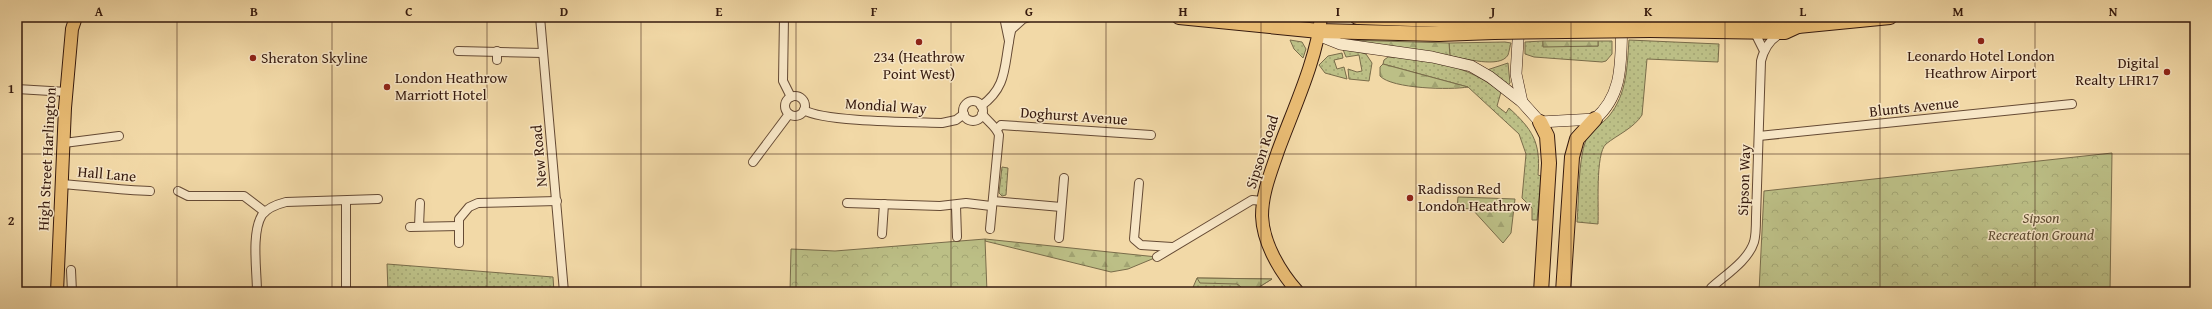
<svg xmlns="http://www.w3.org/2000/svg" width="2212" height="309" viewBox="0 0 2212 309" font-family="'Gentium Book Plus',serif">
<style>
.grass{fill:url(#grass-dots);stroke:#796c4a}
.forest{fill:url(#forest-firs);stroke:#796c4a}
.park{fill:url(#park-crowns);stroke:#796c4a}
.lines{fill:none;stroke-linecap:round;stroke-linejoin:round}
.street-casing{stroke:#654a34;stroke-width:10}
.secondary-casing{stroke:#361a0e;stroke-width:12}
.primary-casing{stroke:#361a0e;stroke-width:14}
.highway-casing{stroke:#361a0e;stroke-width:16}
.street{stroke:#f7e6c6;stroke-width:8}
.secondary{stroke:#f7e6c6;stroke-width:11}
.primary{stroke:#e9bc74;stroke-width:12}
.highway{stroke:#e9bc74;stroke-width:14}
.highway-bridge-casing{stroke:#361a0e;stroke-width:16;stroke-linecap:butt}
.highway-bridge{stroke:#e9bc74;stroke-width:14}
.grid{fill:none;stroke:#361a0e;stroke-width:1;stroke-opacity:0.55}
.poi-dot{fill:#8f2418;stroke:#f7e6c6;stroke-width:1.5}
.labels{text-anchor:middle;stroke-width:3;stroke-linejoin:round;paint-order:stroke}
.poi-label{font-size:15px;fill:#361a0e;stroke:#f7e6c6;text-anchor:start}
.street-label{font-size:15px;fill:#361a0e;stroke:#f7e6c6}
.park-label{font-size:15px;font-style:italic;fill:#5e4c32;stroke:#f7e6c6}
.neatline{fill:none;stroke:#361a0e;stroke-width:1.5}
.grid-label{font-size:13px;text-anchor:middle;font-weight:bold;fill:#361a0e}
</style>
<defs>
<pattern id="grass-dots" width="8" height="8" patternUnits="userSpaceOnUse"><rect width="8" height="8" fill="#bcbf86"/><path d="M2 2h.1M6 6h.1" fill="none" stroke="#a2a472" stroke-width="1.8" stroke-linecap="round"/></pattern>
<pattern id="forest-firs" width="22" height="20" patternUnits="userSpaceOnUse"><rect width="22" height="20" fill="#bcbf86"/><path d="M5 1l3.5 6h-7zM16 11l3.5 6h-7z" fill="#a2a472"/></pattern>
<pattern id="park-crowns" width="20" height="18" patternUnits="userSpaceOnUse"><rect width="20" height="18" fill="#bcbf86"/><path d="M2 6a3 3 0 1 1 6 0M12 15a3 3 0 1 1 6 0" fill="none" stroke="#a2a472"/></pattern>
</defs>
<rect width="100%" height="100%" fill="#f2d9a7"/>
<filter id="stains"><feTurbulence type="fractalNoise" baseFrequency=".005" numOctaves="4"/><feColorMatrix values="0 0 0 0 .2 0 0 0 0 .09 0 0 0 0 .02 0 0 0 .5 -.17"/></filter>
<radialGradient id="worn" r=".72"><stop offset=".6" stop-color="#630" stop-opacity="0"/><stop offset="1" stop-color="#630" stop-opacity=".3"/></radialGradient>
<g class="grass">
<polygon points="1290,40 1302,42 1306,49 1303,58 1294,49"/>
<path d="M1629,40L1719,44L1718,62L1647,59L1642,115C1634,128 1617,135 1606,144C1595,154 1599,208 1598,224L1577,222C1579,199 1578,160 1586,140C1591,128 1602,125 1609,116C1627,94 1627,67 1629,40Z"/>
<polygon points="1543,41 1543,46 1598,46 1598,41 1612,41 1612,54 1606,61 1602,62 1534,57 1525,54 1525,42"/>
<path d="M1505,42L1511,43C1510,46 1509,52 1508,55C1500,69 1464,58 1450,56L1449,43Z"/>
<polygon points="1342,47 1366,54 1372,63 1369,81 1349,79 1348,69 1357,72 1362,71 1359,55 1346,57"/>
<polygon points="1342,53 1343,58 1334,60 1337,69 1344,67 1347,79 1325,73 1319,65 1328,56"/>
<path d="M1388,57C1431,59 1467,65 1501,92L1497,106L1506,113L1509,108C1532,129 1541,142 1538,175L1541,176V179L1537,220H1532V208L1522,198L1526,154L1519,134L1468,87L1383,64L1384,60Z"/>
<polygon points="1508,63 1510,83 1508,85 1487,70"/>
<polygon points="1002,167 1008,168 1006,195 1002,196 999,193"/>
<polygon points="387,264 553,277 554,292 388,292"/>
<polygon points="1197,278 1272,279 1251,292 1191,292"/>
</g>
<g class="forest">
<polygon points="1346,40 1449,43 1450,56"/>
<polygon points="1543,41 1598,41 1598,46 1543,47"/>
<path d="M1383,64L1468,87C1451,90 1392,89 1380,76V67Z"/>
<polygon points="1458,197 1515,199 1511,233 1503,243 1472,209 1457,208"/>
<polygon points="985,239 1157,257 1128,269 1111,272 985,241"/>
<polygon points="1197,278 1272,279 1251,292 1240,292 1241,287 1237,284 1200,283"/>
</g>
<g class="park">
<polygon points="2112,153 2110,292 1759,292 1764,191"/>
<polygon points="985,239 987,292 790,292 791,249 835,251"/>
</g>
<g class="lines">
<defs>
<g id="street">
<polyline points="540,17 564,292"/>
<polyline points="784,17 783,81 791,97"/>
<polyline points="1004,17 1009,41"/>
<polyline points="1013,28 1023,19 1030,17"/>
<polyline points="1754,31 1764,51"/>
<polyline points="458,51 543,53"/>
<polyline points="497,51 497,60"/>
<polyline points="17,89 67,92"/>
<circle cx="795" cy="106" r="10"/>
<circle cx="973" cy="111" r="10"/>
<path d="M981,106C1006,88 1004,69 1009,42C1010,33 1013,25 1014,17"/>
<path d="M804,110C823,122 914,122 942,123L956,120L964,114"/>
<path d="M982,114C988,122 996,126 999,135L990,229"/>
<polyline points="997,129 1001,125 1151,135"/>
<polyline points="1759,136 2072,104"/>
<polyline points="64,143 119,136"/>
<polyline points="753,162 789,114"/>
<polyline points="1139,183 1134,239 1141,245 1172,247"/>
<path d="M62,184C91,186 120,190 150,191"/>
<polyline points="178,191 188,196 244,196 265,212"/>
<polyline points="346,201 346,292"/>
<polyline points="993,201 1061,207"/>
<polyline points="847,203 940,206 966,203 991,206"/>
<polyline points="956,206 957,237"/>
<polyline points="419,226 420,203"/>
<polyline points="410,227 459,226"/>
<polyline points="882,234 884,204"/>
<polyline points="1059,238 1064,178"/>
<polyline points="459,243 459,219 469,207 478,203 557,201"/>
<polyline points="1157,257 1252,200 1263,201"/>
<polyline points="71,270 72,292"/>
<path d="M257,292C257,271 251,233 262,215C268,207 278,204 286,202L378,199"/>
<path d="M1711,292V288C1725,275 1748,261 1754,242C1756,235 1756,225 1756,217L1761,61C1764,49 1769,40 1780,34"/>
</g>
<g id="secondary">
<polyline points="1519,24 1516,74 1522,102"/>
<path d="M1319,31L1325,38L1340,44L1432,57L1471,66L1490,77L1522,102L1540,122L1595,119C1625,93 1620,58 1622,23"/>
</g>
<g id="primary">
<polyline points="57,292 65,108 72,29 76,17"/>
<path d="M1298,292C1280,272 1263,243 1262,216C1262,193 1271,172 1278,151C1293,110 1317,59 1321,17"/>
</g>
<g id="highway">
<polyline points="1179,17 1319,31 1439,34 1494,32"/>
<polyline points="1357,17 1494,22"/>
<polyline points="1648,20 1785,21 1798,26"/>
<polyline points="1650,30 1785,32 1798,26 1890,17"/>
<polyline points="1540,122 1547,136 1549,163 1541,292"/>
<polyline points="1563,292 1572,157 1577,139 1595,119"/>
</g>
</defs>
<use href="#street" class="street-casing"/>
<use href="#secondary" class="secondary-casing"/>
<use href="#primary" class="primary-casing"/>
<use href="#highway" class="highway-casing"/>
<use href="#street" class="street"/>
<use href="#secondary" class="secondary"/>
<use href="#primary" class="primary"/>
<use href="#highway" class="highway"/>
<defs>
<g id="highway-bridge">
<polyline points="1494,22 1648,20"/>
<polyline points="1494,32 1650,30"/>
</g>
</defs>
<use href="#highway-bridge" class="highway-bridge-casing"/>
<use href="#highway-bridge" class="highway-bridge"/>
</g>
<path class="grid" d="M177,17V292M332,17V292M487,17V292M641,17V292M796,17V292M951,17V292M1106,17V292M1261,17V292M1416,17V292M1571,17V292M1725,17V292M1880,17V292M2035,17V292M17,154H2195"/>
<g class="poi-dot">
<circle cx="1981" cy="41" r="4"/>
<circle cx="919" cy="42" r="4"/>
<circle cx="253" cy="58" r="4"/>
<circle cx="2167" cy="72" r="4"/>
<circle cx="387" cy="87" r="4"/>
<circle cx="1410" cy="198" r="4"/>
</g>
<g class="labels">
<g class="poi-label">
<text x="1981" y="61" text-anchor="middle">Leonardo Hotel London<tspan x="1981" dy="17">Heathrow Airport</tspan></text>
<text x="919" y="62" text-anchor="middle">234 (Heathrow<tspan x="919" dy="17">Point West)</tspan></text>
<text x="261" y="63">Sheraton Skyline</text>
<text x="2159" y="68" text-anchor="end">Digital<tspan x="2159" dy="17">Realty LHR17</tspan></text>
<text x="395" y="83">London Heathrow<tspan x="395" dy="17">Marriott Hotel</tspan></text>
<text x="1418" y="194">Radisson Red<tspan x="1418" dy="17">London Heathrow</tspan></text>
</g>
<g class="street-label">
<text transform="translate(886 106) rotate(4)" y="5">Mondial Way</text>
<text transform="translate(1914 107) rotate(-6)" y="5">Blunts Avenue</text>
<text transform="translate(1074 116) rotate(4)" y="5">Doghurst Avenue</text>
<text transform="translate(1262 152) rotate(-72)" y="5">Sipson Road</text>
<text transform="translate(539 156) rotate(-95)" y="5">New Road</text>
<text transform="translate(47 159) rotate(-87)" y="5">High Street Harlington</text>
<text transform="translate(107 174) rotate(5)" y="5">Hall Lane</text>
<text transform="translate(1744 180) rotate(-88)" y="5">Sipson Way</text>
</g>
<g class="park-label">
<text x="2041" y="223">Sipson<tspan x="2041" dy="17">Recreation Ground</tspan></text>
</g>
</g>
<rect width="2212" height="309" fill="none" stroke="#f2d9a7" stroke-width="44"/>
<rect x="22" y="22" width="2168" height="265" class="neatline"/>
<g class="grid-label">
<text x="99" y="16">A</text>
<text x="254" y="16">B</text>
<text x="409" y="16">C</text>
<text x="564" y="16">D</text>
<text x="719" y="16">E</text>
<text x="874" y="16">F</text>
<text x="1029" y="16">G</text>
<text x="1183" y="16">H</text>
<text x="1338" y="16">I</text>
<text x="1493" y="16">J</text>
<text x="1648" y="16">K</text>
<text x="1803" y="16">L</text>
<text x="1958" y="16">M</text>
<text x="2113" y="16">N</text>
<text x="11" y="93">1</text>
<text x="11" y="225">2</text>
</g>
<rect width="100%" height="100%" filter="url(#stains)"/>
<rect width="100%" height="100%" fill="url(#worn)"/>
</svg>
